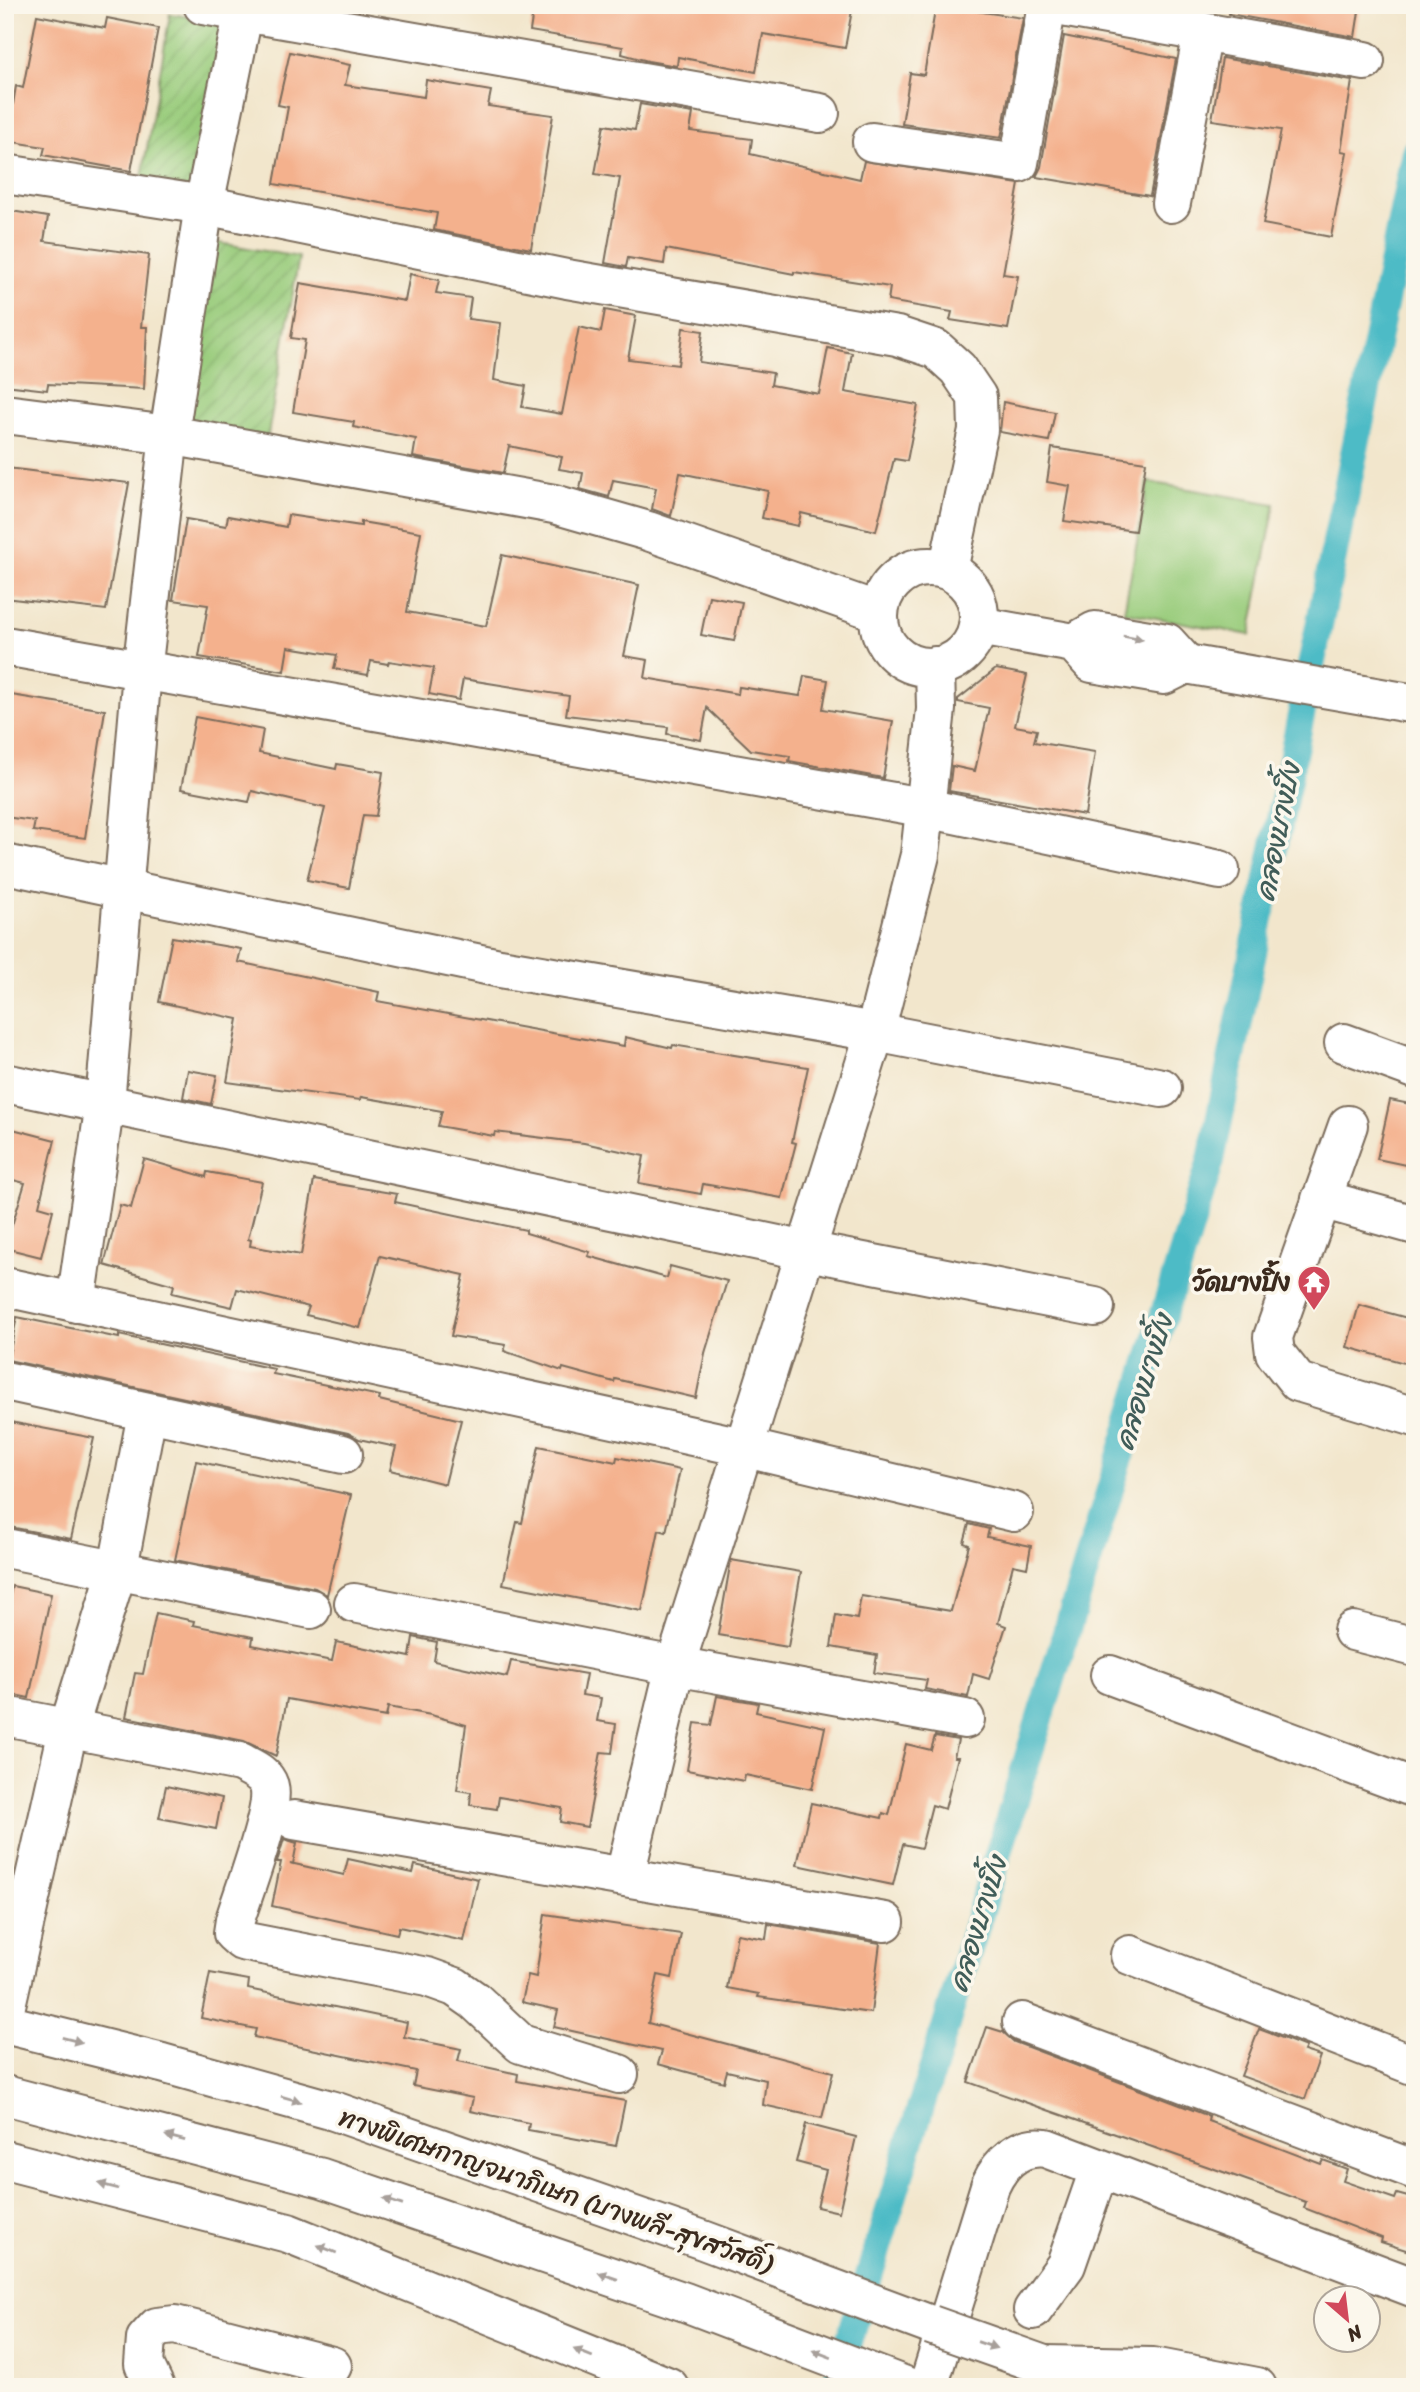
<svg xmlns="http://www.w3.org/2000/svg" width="1420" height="2392" viewBox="0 0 1420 2392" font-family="Sriracha,'Playpen Sans Thai',sans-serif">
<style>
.park{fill:#99cc7c;stroke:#6a7b4d;stroke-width:2}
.garden{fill:url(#garden-furrows);stroke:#6a7b4d;stroke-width:2}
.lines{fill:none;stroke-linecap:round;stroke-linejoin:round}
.canal{stroke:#4dbbc6;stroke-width:28}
.building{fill:#f4b18d}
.minor-casing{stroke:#7b6c5b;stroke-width:42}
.highway-casing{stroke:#7b6c5b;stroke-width:42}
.minor{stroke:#fff;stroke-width:38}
.highway{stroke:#fff;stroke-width:38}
.highway-bridge-casing{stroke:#7b6c5b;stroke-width:42;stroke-linecap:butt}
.highway-bridge{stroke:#fff;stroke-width:38}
.oneway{fill:#a79f9a}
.labels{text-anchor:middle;stroke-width:7;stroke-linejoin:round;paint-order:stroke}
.poi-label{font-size:26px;font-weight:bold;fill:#3b2a1e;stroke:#fbf7ec;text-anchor:end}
.street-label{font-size:26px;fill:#3b2a1e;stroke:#fbf7ec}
.water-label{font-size:28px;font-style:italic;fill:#415d59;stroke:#fbf7ec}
</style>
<defs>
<pattern id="garden-furrows" width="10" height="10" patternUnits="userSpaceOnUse" patternTransform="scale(1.75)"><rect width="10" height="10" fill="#99cc7c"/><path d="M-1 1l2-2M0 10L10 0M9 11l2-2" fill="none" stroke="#85af6b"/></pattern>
</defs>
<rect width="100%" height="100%" fill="#fbf7ec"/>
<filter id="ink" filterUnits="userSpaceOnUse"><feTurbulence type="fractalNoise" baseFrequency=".0143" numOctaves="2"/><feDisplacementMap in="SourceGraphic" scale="14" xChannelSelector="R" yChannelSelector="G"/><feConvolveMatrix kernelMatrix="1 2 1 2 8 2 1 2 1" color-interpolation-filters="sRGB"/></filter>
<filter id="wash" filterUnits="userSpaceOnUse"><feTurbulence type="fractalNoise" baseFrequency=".00686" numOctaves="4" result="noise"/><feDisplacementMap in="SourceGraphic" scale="28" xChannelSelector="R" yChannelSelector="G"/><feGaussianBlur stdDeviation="1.57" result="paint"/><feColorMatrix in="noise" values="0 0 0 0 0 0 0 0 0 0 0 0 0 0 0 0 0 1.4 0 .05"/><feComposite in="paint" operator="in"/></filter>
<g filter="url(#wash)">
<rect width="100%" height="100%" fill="#f2e6cc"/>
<polygon class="park" points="1148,482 1275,504 1250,635 1124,612"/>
<g class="garden">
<polygon points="170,14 222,22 193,192 141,183"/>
<polygon points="208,241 299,257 267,440 176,425"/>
</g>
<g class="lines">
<polyline class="canal" points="835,2387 1211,1160 1415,152"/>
</g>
<g id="blocks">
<g class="building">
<polygon points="534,5 853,5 845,48 763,34 756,72 678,57 677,66 648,61 622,54 623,47 530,31"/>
<polygon points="936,5 1023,18 1001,138 902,124 910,73 924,75"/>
<polygon points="1230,5 1360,5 1355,37 1229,14"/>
<polygon points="37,15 105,28 107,18 158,28 131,171 43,155 45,147 7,141 16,86 23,88"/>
<polygon points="1064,36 1176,59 1150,196 1036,177 1041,167"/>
<polygon points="290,52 350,65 345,85 424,97 426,80 491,91 488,106 553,115 531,249 434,230 437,213 274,184 288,107 278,105"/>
<polygon points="1222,58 1352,81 1341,151 1347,152 1331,237 1263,224 1281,130 1212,120"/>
<polygon points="640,104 693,113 690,131 752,139 750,154 860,179 864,161 1019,184 1003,274 1018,276 1008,329 950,320 952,312 888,301 890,287 794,272 794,274 666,249 664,264 628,258 626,267 605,263 620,178 595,174 604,125 635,130"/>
<polygon points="5,210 48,217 44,241 149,255 141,327 147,327 144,389 48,384 47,390 5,385"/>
<polygon points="410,274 439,280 436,293 471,298 468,319 501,323 494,380 526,386 522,407 562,414 579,327 601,332 605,310 636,316 628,359 678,365 683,328 703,331 699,362 773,373 771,385 819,394 828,348 852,353 845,392 918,405 907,461 894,459 876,531 801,513 798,526 762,518 768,491 680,473 671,516 668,515 652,509 656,488 613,480 609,497 580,489 583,473 559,469 562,457 509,446 503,473 413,457 416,439 353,427 354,422 293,412 305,340 291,338 300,283 405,301"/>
<polygon points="1003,402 1055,412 1049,441 1000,432"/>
<polygon points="1052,448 1146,462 1135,531 1064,521 1070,486 1047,482"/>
<polygon points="7,468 129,483 106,610 5,598"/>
<polygon points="288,515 361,526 361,522 421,532 407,612 486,626 502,555 639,585 624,656 648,660 645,678 738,694 739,687 800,696 804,676 828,680 823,709 893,721 883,778 789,761 790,756 751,750 707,708 701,740 667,734 668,727 566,715 569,696 463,679 459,700 429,694 434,668 389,661 388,664 371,661 368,675 334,669 337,655 288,647 284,671 199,657 208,605 173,600 186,519 226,526 228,516 286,527"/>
<polygon points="709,596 742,602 734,641 701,635"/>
<polygon points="996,669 1027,675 1015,726 1037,730 1034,742 1095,752 1085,815 949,791 952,766 975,771 989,708 958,702 958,699"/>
<polygon points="5,694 105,710 85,838 33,831 35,821 5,817"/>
<polygon points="195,717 263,730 259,753 336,769 337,764 383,772 376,816 363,815 349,888 307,880 325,808 252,791 249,802 181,789"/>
<polygon points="172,937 241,949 238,962 379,992 377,1001 624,1046 625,1037 672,1048 673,1045 808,1067 792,1142 796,1143 782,1198 703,1184 701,1194 639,1183 644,1156 584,1143 495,1132 494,1136 438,1126 442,1111 361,1097 360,1100 227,1082 238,1019 159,1002"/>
<polygon points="188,1070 217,1075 211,1104 183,1098"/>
<polygon points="1390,1100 1415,1105 1415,1167 1377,1159"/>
<polygon points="5,1127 55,1140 39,1206 53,1210 41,1257 5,1248 25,1183 5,1178"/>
<polygon points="144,1159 206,1177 207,1172 262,1182 248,1239 251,1240 250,1246 301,1255 314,1180 397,1194 395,1202 526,1230 526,1233 590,1252 588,1256 667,1278 670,1266 727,1281 705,1353 696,1398 615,1379 614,1382 563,1368 562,1371 504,1351 506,1345 451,1336 464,1275 380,1256 360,1328 306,1315 309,1307 237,1289 232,1307 172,1293 174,1285 104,1265 120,1205 131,1208"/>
<polygon points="1359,1305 1415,1320 1415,1366 1347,1347"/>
<polygon points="17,1317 119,1338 119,1335 274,1369 273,1374 380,1396 379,1400 461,1420 445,1484 390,1470 396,1447 359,1439 348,1433 8,1360"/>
<polygon points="5,1421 94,1438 71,1539 5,1526"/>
<polygon points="539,1446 616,1462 617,1457 680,1470 666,1532 659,1530 642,1611 503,1584 517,1522 522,1523"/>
<polygon points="196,1461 351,1495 327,1595 315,1588 175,1560"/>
<polygon points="969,1524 989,1529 987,1537 1031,1546 1027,1568 1013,1565 998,1623 1006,1626 989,1679 973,1674 968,1697 925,1689 927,1680 874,1673 877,1655 831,1647 836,1615 857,1619 861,1596 951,1611 969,1545 964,1543"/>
<polygon points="731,1560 801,1572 788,1647 718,1635"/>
<polygon points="12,1586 51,1594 29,1698 5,1693 5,1619"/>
<polygon points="156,1613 194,1621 193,1625 253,1637 252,1645 332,1661 336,1642 410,1657 413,1637 437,1642 434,1661 507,1677 511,1661 586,1674 582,1695 601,1698 597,1721 616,1724 612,1753 601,1752 587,1827 560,1822 562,1808 499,1797 497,1809 470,1805 471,1792 457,1790 466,1725 431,1715 388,1707 386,1717 287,1699 276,1756 244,1741 126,1717 135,1673 143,1674"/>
<polygon points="717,1696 758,1703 756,1712 825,1727 812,1789 745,1775 744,1781 687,1770 695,1723 711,1725"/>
<polygon points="935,1736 958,1740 954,1757 958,1757 945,1809 932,1805 921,1848 903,1844 893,1885 797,1865 811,1803 882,1818 883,1813 889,1815 906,1744 931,1750"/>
<polygon points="166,1786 222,1798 216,1829 159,1818"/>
<polygon points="284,1839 297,1843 293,1864 290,1863 344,1875 348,1859 413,1873 415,1865 478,1879 464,1941 399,1927 397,1934 272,1906 281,1862 277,1862"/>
<polygon points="545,1914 681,1934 672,1978 658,1975 648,2023 833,2072 822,2118 763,2105 766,2080 727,2071 724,2082 658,2064 662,2051 554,2027 558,2010 522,2002 528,1975 536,1977"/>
<polygon points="768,1924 880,1943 871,2013 758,1997 759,1994 727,1988 737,1934 766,1939"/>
<polygon points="210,1973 249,1980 248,1989 407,2022 404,2037 461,2049 458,2061 518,2074 517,2081 625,2101 616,2146 528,2130 529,2123 470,2111 473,2098 413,2086 416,2071 254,2037 256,2029 201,2018"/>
<polygon points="987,2027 1003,2032 1014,2042 1209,2116 1208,2121 1321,2164 1323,2160 1347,2169 1343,2181 1395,2199 1397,2194 1415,2199 1415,2253 1381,2242 1382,2238 1304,2208 1306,2202 1263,2186 968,2082"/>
<polygon points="1259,2029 1306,2047 1304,2051 1320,2056 1305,2099 1241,2076"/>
<polygon points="806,2124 856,2137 839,2212 817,2207 826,2170 796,2162"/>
</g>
</g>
</g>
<g filter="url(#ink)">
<use href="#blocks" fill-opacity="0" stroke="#7b6c5b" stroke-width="2"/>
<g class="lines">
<defs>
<g id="minor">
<polyline points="203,5 820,113"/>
<polyline points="1051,5 1365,61"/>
<polyline points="872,142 1019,163 1047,5"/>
<polyline points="5,174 204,205 567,279 897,336 936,349 958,369 977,397 978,430 948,570"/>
<polyline points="1171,203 1203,32"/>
<polyline points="5,414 169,435 554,504 648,531 879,612"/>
<circle cx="929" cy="617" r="50"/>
<polyline points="978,626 1074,643 1092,663 1164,675 1186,664 1415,704"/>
<polyline points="1074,643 1095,631 1167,643 1186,664"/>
<polyline points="5,646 916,806 1220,870"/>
<polyline points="5,864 500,968 875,1032 1162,1088"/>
<polyline points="1344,1043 1415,1069"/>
<polyline points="5,1083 807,1251 1095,1307"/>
<polyline points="1348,1125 1273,1337 1275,1353 1298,1382 1415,1417"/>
<polyline points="1321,1199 1415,1225"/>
<polyline points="5,1287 729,1444 1014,1512"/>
<polyline points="76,1303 105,1103 142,672 169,435 204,205 245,5"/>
<polyline points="5,1381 343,1454"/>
<polyline points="5,1548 311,1609"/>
<polyline points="354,1603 675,1666 965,1719"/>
<polyline points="1353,1631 1415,1647"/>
<polyline points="1110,1675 1415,1788"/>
<path d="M5,1716L240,1762C251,1768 265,1773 269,1786C276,1809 243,1893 235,1920L233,1933L242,1941L427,1977L455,1987L475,2001L521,2044L619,2074"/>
<polyline points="294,1820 885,1922"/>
<polyline points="625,1875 675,1666 875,1032 920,855 936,709 935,666"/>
<polyline points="1130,1955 1415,2066"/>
<polyline points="5,2010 68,1730 118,1568 147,1413"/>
<polyline points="1022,2022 1415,2170"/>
<polyline points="1033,2310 1066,2265 1099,2170"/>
<polyline points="155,2387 144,2364 146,2339 157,2327 175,2325 332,2366"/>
<path d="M928,2387L990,2186C1001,2162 1019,2144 1046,2148L1415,2288"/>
</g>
<g id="highway">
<polyline points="5,2024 162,2063 334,2111 703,2240 931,2325"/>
<polyline points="5,2095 322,2178 685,2302 908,2387"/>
<polyline points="5,2160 288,2233 669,2387"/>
<polyline points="1044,2365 1153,2367 1257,2387"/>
</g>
</defs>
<use href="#minor" class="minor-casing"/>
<use href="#highway" class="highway-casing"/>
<use href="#minor" class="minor"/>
<use href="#highway" class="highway"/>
<defs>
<polyline id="highway-bridge" points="931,2325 1044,2365"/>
</defs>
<use href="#highway-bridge" class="highway-bridge-casing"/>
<use href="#highway-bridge" class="highway-bridge"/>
</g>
<defs><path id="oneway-solid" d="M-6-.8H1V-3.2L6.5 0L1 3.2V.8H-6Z" transform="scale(1.75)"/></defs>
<g class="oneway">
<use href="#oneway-solid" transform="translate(1133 638) rotate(10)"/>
<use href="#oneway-solid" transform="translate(72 2040) rotate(14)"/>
<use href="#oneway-solid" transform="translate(291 2099) rotate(16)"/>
<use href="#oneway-solid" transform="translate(175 2138) rotate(-165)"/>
<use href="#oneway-solid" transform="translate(108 2186) rotate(-166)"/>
<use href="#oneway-solid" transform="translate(393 2202) rotate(-161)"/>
<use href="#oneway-solid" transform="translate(327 2249) rotate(-158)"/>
<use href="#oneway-solid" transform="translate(608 2276) rotate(-161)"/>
<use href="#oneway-solid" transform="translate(987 2345) rotate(19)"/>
<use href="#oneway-solid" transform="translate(583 2353) rotate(-158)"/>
<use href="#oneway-solid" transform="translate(822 2354) rotate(-159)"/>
</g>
</g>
<defs>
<symbol id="temple-pin" viewBox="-11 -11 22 30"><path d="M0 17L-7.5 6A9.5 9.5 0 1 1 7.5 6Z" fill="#d1495b" stroke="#fbf7ec"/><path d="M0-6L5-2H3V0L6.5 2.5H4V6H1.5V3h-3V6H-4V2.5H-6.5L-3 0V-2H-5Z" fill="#fff"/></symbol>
</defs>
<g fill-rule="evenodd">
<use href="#temple-pin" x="1295" y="1263" width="38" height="52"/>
</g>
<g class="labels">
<g class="poi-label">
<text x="1290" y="1291">วัดบางปิ้ง</text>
</g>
<g class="street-label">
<text transform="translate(556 2190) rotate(19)" y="9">ทางพิเศษกาญจนาภิเษก (บางพลี-สุขสวัสดิ์)</text>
</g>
<g class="water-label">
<text transform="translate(1277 832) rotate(-79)" y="10">คลองบางปิ้ง</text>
<text transform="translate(1143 1382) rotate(-73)" y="10">คลองบางปิ้ง</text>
<text transform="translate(977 1924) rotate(-73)" y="10">คลองบางปิ้ง</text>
</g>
</g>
<rect width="1420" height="2392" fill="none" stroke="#fbf7ec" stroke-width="28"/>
<g transform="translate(1347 2319) rotate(152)"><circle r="33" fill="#fbf7ec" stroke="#aea59a" stroke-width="2"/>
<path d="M0-5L12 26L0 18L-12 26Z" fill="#d1495b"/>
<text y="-10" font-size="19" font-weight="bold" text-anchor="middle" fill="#3b2a1e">N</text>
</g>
</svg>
